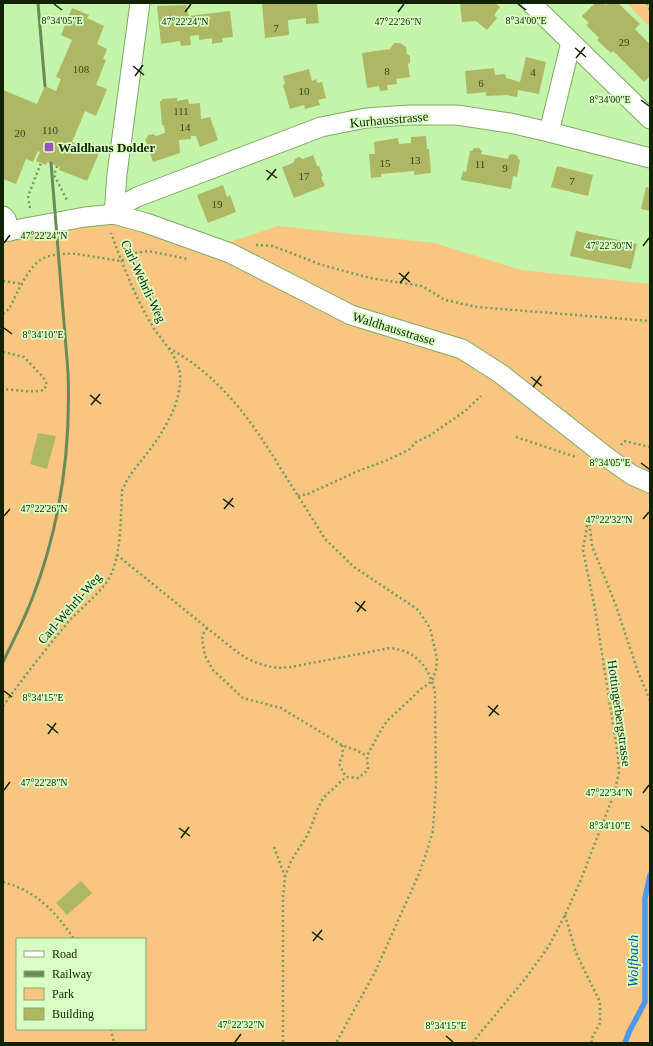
<svg xmlns="http://www.w3.org/2000/svg" width="653" height="1046" viewBox="0 0 653 1046" font-family="Georgia,serif">
<style>
.green{fill:#f8c680;fill-rule:evenodd}
.lines{fill:none;stroke-linecap:round;stroke-linejoin:round}
.stream{stroke:#4f96ed;stroke-width:5.5}
.building{fill:#adb764}
.minor-casing{stroke:#7eaa64;stroke-width:21}
.path{stroke:#769863;stroke-width:2.5;stroke-dasharray:2 3;stroke-linecap:butt}
.minor{stroke:#fff;stroke-width:19}
.rail{stroke:#6a8a58;stroke-width:3}
.ticks{fill:none;stroke:#112206;stroke-width:1.5}
.poi-dot{fill:#9e4fbf;stroke:#d8fec3;stroke-width:1.5}
.labels{text-anchor:middle;stroke-width:3.5;stroke-linejoin:round;paint-order:stroke}
.number-label{font-size:11px;fill:#38471e}
.street-label{font-size:13px;fill:#112206;stroke:#d8fec3}
.poi-label{font-size:13px;font-weight:bold;fill:#112206;stroke:#d8fec3;text-anchor:start}
.water-label{font-size:14px;font-style:italic;fill:#0352a0;stroke:#d8fec3}
.ticks-label{font-size:10px;text-anchor:middle;fill:#112206;stroke:#d8fec3;stroke-width:3.5;stroke-linejoin:round;paint-order:stroke}
</style>
<rect width="100%" height="100%" fill="#c4f3aa"/>
<g class="green">
<polygon points="627,3 650,3 650,27"/>
<path d="M112,219L206,250L278,226L434,243L521,270L650,284V1043H3V235ZM17,939H145V1029H17Z"/>
</g>
<g class="lines">
<polyline class="stream" points="625,1043 629,1032 645,1002 645,898 650,875"/>
</g>
<g class="building">
<polygon points="262,3 317,3 319,23 306,24 306,18 288,20 289,35 265,38"/>
<polygon points="460,3 495,3 500,7 494,15 497,18 487,30 476,21 462,22"/>
<polygon points="595,3 603,3 606,5 608,3 618,3 640,24 635,29 650,44 650,76 644,82 613,51 611,53 597,40 599,38 586,25 589,23 582,16"/>
<polygon points="186,5 189,16 230,11 233,37 222,38 223,42 212,44 212,38 199,40 199,35 190,36 191,45 181,46 180,41 161,44 157,6"/>
<polygon points="72,8 89,15 87,18 104,26 97,44 107,49 103,59 106,60 96,85 107,89 96,116 85,111 72,142 99,153 87,181 59,170 60,167 47,162 46,165 36,161 40,152 38,151 33,162 26,159 16,184 3,179 3,90 37,104 45,86 56,91 61,79 56,77 72,40 61,35"/>
<polygon points="394,43 400,43 406,47 407,54 410,56 410,62 408,65 410,77 396,79 397,84 387,85 388,90 380,91 379,86 367,88 362,53 390,49"/>
<polygon points="526,57 546,62 539,94 518,90 517,97 507,95 486,96 486,92 467,94 465,71 494,68 495,75 505,74 506,78 520,82"/>
<polygon points="309,69 312,81 316,79 317,83 322,82 326,98 318,100 320,105 305,109 304,105 290,109 283,85 285,84 283,76"/>
<polygon points="177,98 177,101 188,99 189,104 200,103 201,119 210,117 218,140 200,147 196,136 191,136 191,139 179,140 180,153 153,162 145,139 147,138 148,135 153,134 156,136 165,133 164,125 162,125 160,101 162,101 162,99"/>
<polygon points="426,136 427,149 429,149 431,173 414,175 414,171 381,174 381,177 371,178 369,154 375,154 374,142 398,138 399,144 411,143 411,137"/>
<polygon points="474,148 479,148 482,151 481,154 508,159 509,155 511,154 516,155 518,157 518,159 520,160 517,177 513,176 511,189 461,180 463,171 466,172 470,151 472,151"/>
<polygon points="313,155 317,166 319,166 323,176 321,177 325,186 294,198 282,167 293,163 295,159 299,157 303,159"/>
<polygon points="557,166 593,175 588,196 551,187"/>
<polygon points="223,185 227,197 230,195 236,212 208,223 197,195"/>
<polygon points="646,187 650,188 650,211 641,209"/>
<polygon points="576,231 637,244 631,269 570,256"/>
<polygon points="38,433 56,436 47,469 30,464"/>
<polygon points="81,881 92,893 67,915 56,903"/>
</g>
<g class="lines">
<defs>
<g id="minor">
<polyline points="531,3 650,119"/>
<polyline points="549,132 571,42"/>
<polyline points="114,214 146,223 230,253 351,315 462,349 501,374 608,458 632,475 650,483"/>
<polyline points="114,214 117,174 140,3"/>
<polyline points="3,216 6,219 10,231"/>
<polyline points="3,232 85,217 114,214 126,203 137,197 321,127 366,118 409,115 457,115 510,123 549,132 650,158"/>
</g>
</defs>
<use href="#minor" class="minor-casing"/>
<g class="path">
<polyline points="647,3 650,11"/>
<polyline points="57,166 54,175 68,202"/>
<polyline points="30,208 28,196 41,163"/>
<polyline points="256,245 273,246 322,265 370,278 422,286 445,300 477,307 650,321"/>
<polyline points="3,281 23,284"/>
<path d="M3,314L9,309C17,294 29,263 46,257C54,254 69,253 77,254L121,261L136,253L148,251L188,259"/>
<path d="M169,348C221,377 251,420 281,469C296,493 311,516 325,539L354,567L417,609L422,616L430,628L437,658L436,670L432,681L420,690L387,721L381,730L367,756L368,770L358,778L346,777L323,798L317,810L313,822L307,836L291,861L285,877L283,897V1043"/>
<path d="M3,352L24,357L43,377L47,384L44,390C30,393 17,390 3,389"/>
<polyline points="516,437 576,457"/>
<polyline points="621,445 624,441 650,447"/>
<polyline points="298,496 308,494 358,471 390,459 410,449 416,442 429,436 465,411 481,396"/>
<polyline points="589,519 592,546 615,603 638,672 650,700"/>
<path d="M117,555L233,649L246,658L257,663L267,666L278,668L291,667L390,648C417,651 429,667 435,692L436,785L433,831L427,851L419,874L375,972L336,1043"/>
<polyline points="207,628 203,634 202,639 205,656 213,670 243,698 281,708 342,745 356,750 367,756"/>
<path d="M3,706C24,677 46,648 70,620C83,606 105,590 112,572C121,551 121,515 122,491C128,475 139,464 149,451C157,440 165,428 171,415C177,403 181,388 180,374C177,353 160,340 150,322C134,294 122,263 111,233"/>
<polyline points="342,745 343,754 339,764 346,777"/>
<polyline points="274,847 285,877"/>
<path d="M3,882C36,891 55,911 74,939"/>
<polyline points="565,915 576,953 600,1002 600,1023 591,1040 592,1043"/>
<polyline points="111,1029 114,1043"/>
<polyline points="472,1043 525,979 549,946 565,915 580,882 614,794 619,772 618,756 595,609 583,550 589,515"/>
</g>
<use href="#minor" class="minor"/>
<g class="rail">
<polyline points="38,3 45,86"/>
<path d="M3,662C13,641 24,620 32,599C60,527 71,449 68,372L51,163"/>
</g>
</g>
<path class="ticks" d="M54,4L62,10M518,4L526,10M185,12L191,4M398,12L404,4M575,48L586,57M576,58L585,47M133,66L144,75M135,76L143,65M641,100L649,106M266,170L277,178M267,180L276,169M4,243L10,235M643,246L649,238M399,273L410,282M400,283L409,272M4,328L12,334M531,377L542,386M533,387L541,376M90,395L101,404M91,405L100,394M641,463L649,469M223,499L234,507M224,509L233,498M4,516L10,509M643,519L649,512M355,602L366,611M357,612L365,601M4,691L12,697M488,706L499,715M489,716L498,705M47,724L58,733M48,734L56,723M4,790L10,782M643,793L649,785M641,826L649,832M179,828L190,836M181,838L189,827M312,932L323,940M313,941L322,930M446,1036L453,1042M235,1042L241,1034"/>
<rect class="poi-dot" x="44" y="142" width="10" height="10" rx="2"/>
<g class="labels">
<g class="number-label">
<text x="276" y="32">7</text>
<text x="624" y="46">29</text>
<text x="81" y="73">108</text>
<text x="387" y="75">8</text>
<text x="533" y="76">4</text>
<text x="481" y="87">6</text>
<text x="304" y="95">10</text>
<text x="181" y="115">111</text>
<text x="185" y="131">14</text>
<text x="50" y="134">110</text>
<text x="20" y="137">20</text>
<text x="415" y="164">13</text>
<text x="385" y="167">15</text>
<text x="480" y="168">11</text>
<text x="505" y="172">9</text>
<text x="304" y="180">17</text>
<text x="572" y="185">7</text>
<text x="217" y="208">19</text>
</g>
<g class="street-label">
<text transform="translate(389 119) rotate(-5)" y="5">Kurhausstrasse</text>
<text transform="translate(144 281) rotate(65)" y="5">Carl-Wehrli-Weg</text>
<text transform="translate(394 328) rotate(17)" y="5">Waldhausstrasse</text>
<text transform="translate(69 608) rotate(-49)" y="5">Carl-Wehrli-Weg</text>
<text transform="translate(620 713) rotate(82)" y="5">Hottingerbergstrasse</text>
</g>
<g class="poi-label">
<text x="58" y="152">Waldhaus Dolder</text>
</g>
<g class="water-label">
<text transform="translate(633 961) rotate(-90)" y="5">Wolfbach</text>
</g>
</g>
<g class="ticks-label">
<text x="62" y="24">8°34'05"E</text>
<text x="526" y="24">8°34'00"E</text>
<text x="185" y="25">47°22'24"N</text>
<text x="398" y="25">47°22'26"N</text>
<text x="610" y="103">8°34'00"E</text>
<text x="44" y="239">47°22'24"N</text>
<text x="609" y="249">47°22'30"N</text>
<text x="43" y="338">8°34'10"E</text>
<text x="610" y="466">8°34'05"E</text>
<text x="44" y="512">47°22'26"N</text>
<text x="609" y="523">47°22'32"N</text>
<text x="43" y="701">8°34'15"E</text>
<text x="44" y="786">47°22'28"N</text>
<text x="609" y="796">47°22'34"N</text>
<text x="610" y="829">8°34'10"E</text>
<text x="241" y="1028">47°22'32"N</text>
<text x="446" y="1029">8°34'15"E</text>
</g>
<rect width="653" height="1046" fill="none" stroke="#112206" stroke-width="8"/>
<rect x="16" y="938" width="130" height="92" fill="#d8fec3" stroke="#88a677"/>
<rect x="24" y="951" width="20" height="6" fill="#ffffff" stroke="#88a677"/>
<text x="52" y="958" font-size="12" fill="#112206">Road</text>
<rect x="24" y="971" width="20" height="6" fill="#6a8a58" stroke="#88a677"/>
<text x="52" y="978" font-size="12" fill="#112206">Railway</text>
<rect x="24" y="988" width="20" height="12" fill="#f8c680" stroke="#88a677"/>
<text x="52" y="998" font-size="12" fill="#112206">Park</text>
<rect x="24" y="1008" width="20" height="12" fill="#adb764" stroke="#88a677"/>
<text x="52" y="1018" font-size="12" fill="#112206">Building</text>
</svg>
